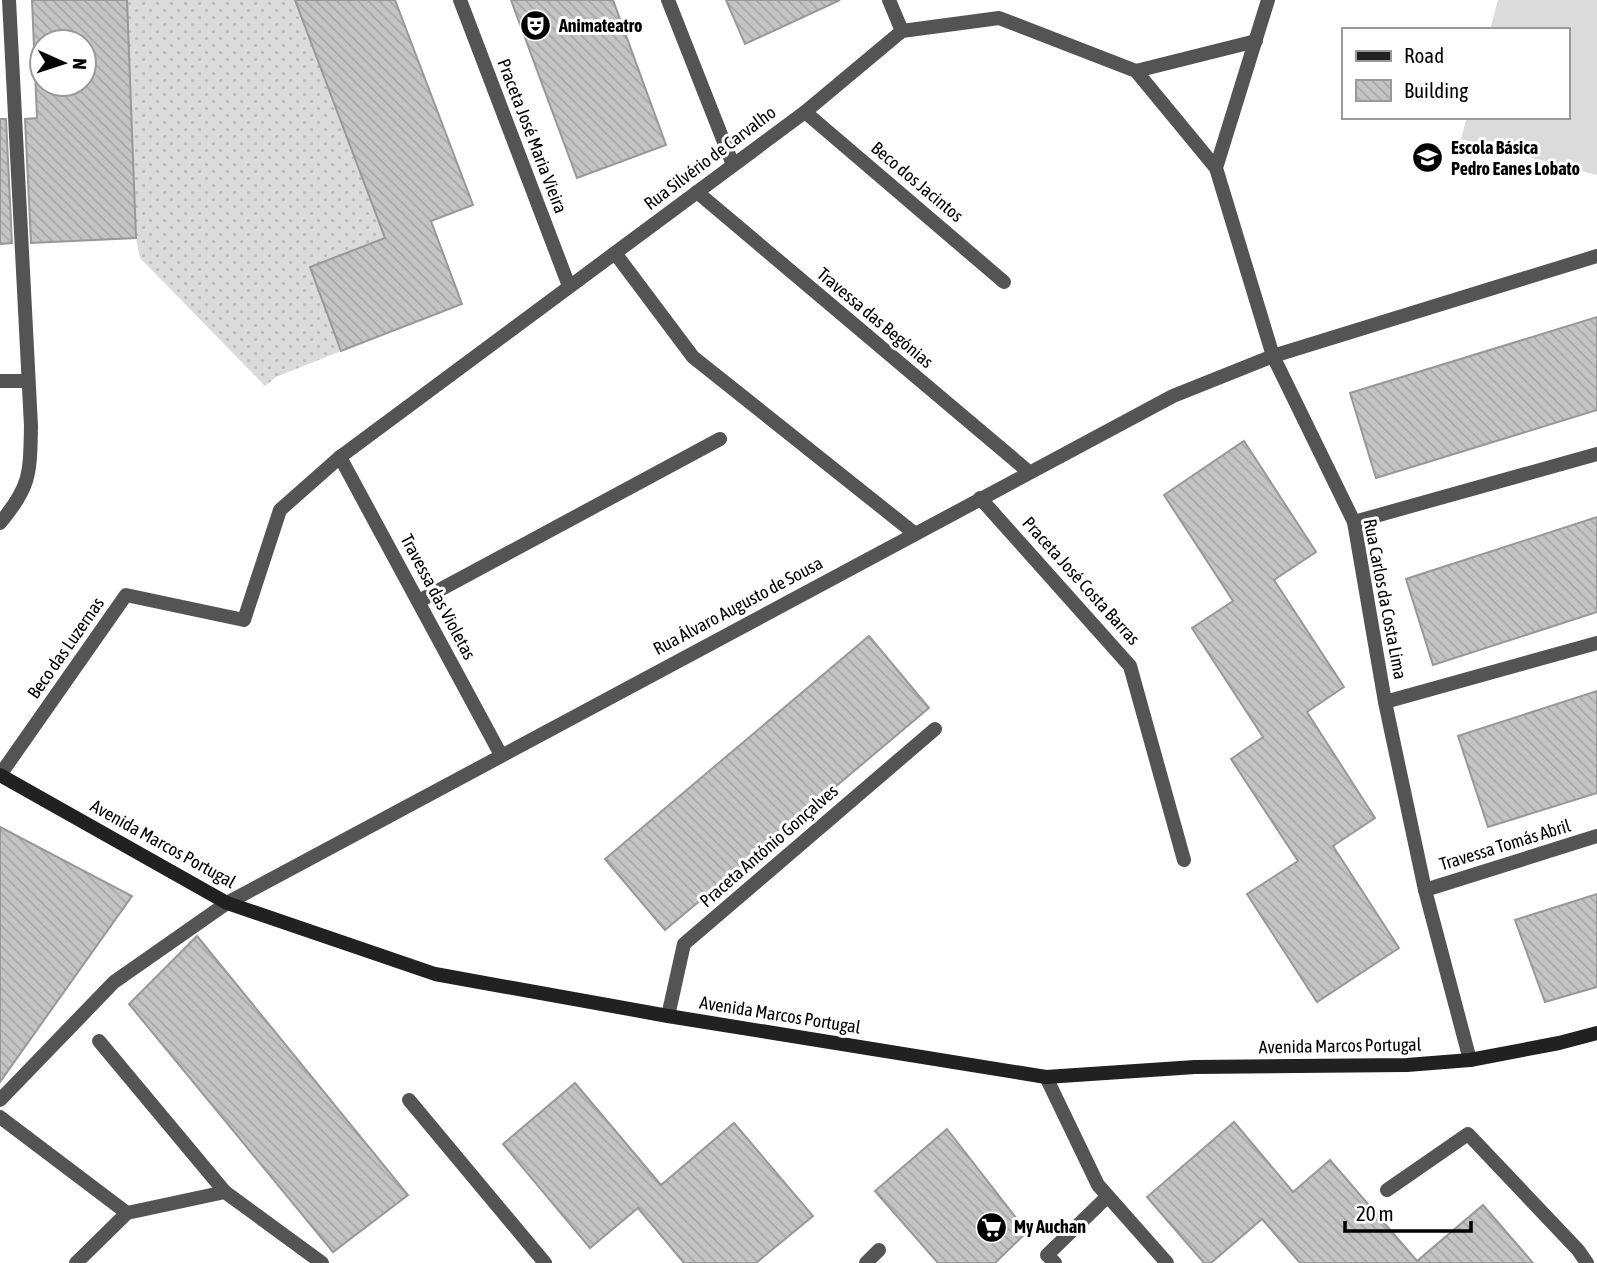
<svg xmlns="http://www.w3.org/2000/svg" width="1597" height="1263" viewBox="0 0 1597 1263" font-family="'Asap Condensed',sans-serif">
<style>
.grass{fill:url(#grass-dots)}
.pitch{fill:#dbdbdb}
.building{fill:url(#building-back-hatch);stroke:#989898;stroke-width:2;fill-rule:evenodd}
.lines{fill:none;stroke-linecap:round;stroke-linejoin:round}
.lane{stroke:#545454;stroke-width:14}
.street{stroke:#545454;stroke-width:14}
.secondary{stroke:#212121;stroke-width:14}
.labels{text-anchor:middle;stroke-width:6;stroke-linejoin:round;paint-order:stroke}
.poi-label{font-size:18px;font-weight:bold;fill:#000;stroke:#fff;text-anchor:start}
.street-label{font-size:18px;fill:#000;stroke:#fff}
</style>
<defs>
<pattern id="grass-dots" width="8" height="8" patternUnits="userSpaceOnUse" patternTransform="scale(1.75)"><rect width="8" height="8" fill="#dbdbdb"/><path d="M2 2h.1M6 6h.1" fill="none" stroke="#bababa" stroke-width="1.8" stroke-linecap="round"/></pattern>
<pattern id="building-back-hatch" width="6" height="6" patternUnits="userSpaceOnUse" patternTransform="scale(1.75)"><rect width="6" height="6" fill="#c4c4c4"/><path d="M-1 5l2 2M0 0l6 6M5-1l2 2" fill="none" stroke="#a7a7a7"/></pattern>
</defs>
<rect width="100%" height="100%" fill="#fff"/>
<polygon class="grass" points="127,0 295,0 385,238 341,351 276,377 265,386 140,258 136,238"/>
<polygon class="pitch" points="1498,0 1597,0 1597,175 1461,139 1467,117 1567,117 1567,30 1490,30"/>
<g class="building">
<path d="M32,0H127L136,238L31,243L25,119L37,118ZM42,42H84V84H42Z"/>
<polygon points="295,0 395,0 473,205 431,221 462,304 341,351 310,267 385,238"/>
<polygon points="511,0 613,0 666,145 577,178"/>
<polygon points="726,0 840,0 745,44"/>
<polygon points="0,119 6,119 12,243 0,244"/>
<polygon points="1597,317 1597,410 1376,478 1350,393"/>
<polygon points="1244,441 1316,552 1274,580 1344,687 1307,712 1375,818 1333,846 1399,948 1317,1002 1247,894 1298,861 1231,759 1263,737 1192,628 1233,601 1164,495"/>
<polygon points="1597,517 1597,612 1433,665 1406,579"/>
<polygon points="869,636 929,708 665,930 605,859"/>
<polygon points="1597,691 1597,793 1488,827 1458,736"/>
<polygon points="0,827 132,896 0,1082"/>
<polygon points="1597,894 1597,987 1545,1002 1515,920"/>
<polygon points="197,936 408,1195 333,1252 129,1004"/>
<polygon points="575,1083 661,1185 734,1123 813,1216 756,1263 684,1263 638,1208 590,1248 503,1144"/>
<polygon points="1234,1122 1293,1192 1330,1160 1417,1261 1483,1205 1533,1263 1300,1263 1262,1219 1211,1263 1204,1263 1147,1197"/>
<polygon points="947,1129 1027,1232 995,1263 938,1263 875,1191"/>
</g>
<g class="lines">
<g class="lane">
<polyline points="1387,1190 1468,1134 1578,1250 1587,1263"/>
<polyline points="1055,1263 1047,1255 1108,1196"/>
</g>
<g class="street">
<polyline points="460,0 569,286"/>
<polyline points="668,0 733,165"/>
<polyline points="889,0 902,31"/>
<polyline points="1268,0 1216,168 1273,356 1354,522 1385,702 1425,890 1470,1060"/>
<polyline points="1136,71 1256,41"/>
<polyline points="805,112 1004,282"/>
<polyline points="697,192 1029,472"/>
<polyline points="615,253 693,357 914,533"/>
<polyline points="0,381 27,381"/>
<polyline points="340,457 501,755"/>
<polyline points="980,498 1130,666 1184,860"/>
<polyline points="1354,522 1597,454"/>
<path d="M0,523C31,486 30,473 31,426L9,0"/>
<polyline points="419,601 720,439"/>
<polyline points="1385,702 1597,643"/>
<polyline points="0,775 126,595 244,620 280,510 340,457 805,112 902,31 999,18 1136,71 1216,168"/>
<polyline points="1425,890 1597,836"/>
<polyline points="668,1016 684,944 935,729"/>
<polyline points="99,1041 225,1192"/>
<polyline points="1046,1077 1098,1185 1167,1263"/>
<polyline points="0,1100 114,982 227,903 1173,396 1273,356 1597,256"/>
<polyline points="409,1100 545,1263"/>
<polyline points="0,1117 127,1213"/>
<polyline points="76,1263 127,1213 225,1192 322,1263"/>
<polyline points="866,1263 879,1250"/>
</g>
<polyline class="secondary" points="0,775 227,903 435,974 668,1016 1046,1077 1195,1067 1407,1065 1470,1060 1559,1043 1597,1033"/>
</g>
<defs>
<symbol id="theatre-disc" viewBox="-11 -11 22 22"><circle r="9.5" fill="#000" stroke="#fff"/><path d="M-5-5.5Q0-4 5-5.5V0Q5 5 0 6Q-5 5-5 0ZM-3.3-2.5H-1v1.5H-3.3ZM1-2.5H3.3v1.5H1ZM-2.8 1Q0 5.5 2.8 1Z" fill="#fff"/></symbol>
<symbol id="school-disc" viewBox="-11 -11 22 22"><circle r="9.5" fill="#000" stroke="#fff"/><path d="M0-5L7-2L0 1L-7-2ZM-4 1L0 2.5L4 1V4Q0 6-4 4Z" fill="#fff"/></symbol>
<symbol id="supermarket-disc" viewBox="-11 -11 22 22"><circle r="9.5" fill="#000" stroke="#fff"/><path d="M-6-5.5h2.5l.6 2H6L4.5 2H-2.5L-4.4-4H-6ZM-1.5 3.2a1.3 1.3 0 1 0 .1 0ZM3 3.2a1.3 1.3 0 1 0 .1 0Z" fill="#fff"/></symbol>
</defs>
<g fill-rule="evenodd">
<use href="#theatre-disc" x="518" y="8" width="35" height="35"/>
<use href="#school-disc" x="1410" y="140" width="35" height="35"/>
<use href="#supermarket-disc" x="974" y="1210" width="35" height="35"/>
</g>
<g class="labels">
<g class="poi-label">
<text x="559" y="32">Animateatro</text>
<text x="1451" y="154">Escola Básica<tspan x="1451" dy="21">Pedro Eanes Lobato</tspan></text>
<text x="1014" y="1233">My Auchan</text>
</g>
<g class="street-label">
<text transform="translate(532 136) rotate(69)" y="6">Praceta José Maria Vieira</text>
<text transform="translate(710 158) rotate(-37)" y="6">Rua Silvério de Carvalho</text>
<text transform="translate(917 182) rotate(40)" y="6">Beco dos Jacintos</text>
<text transform="translate(875 318) rotate(40)" y="6">Travessa das Begónias</text>
<text transform="translate(1081 581) rotate(48)" y="6">Praceta José Costa Barras</text>
<text transform="translate(438 597) rotate(62)" y="6">Travessa das Violetas</text>
<text transform="translate(1385 599) rotate(79)" y="6">Rua Carlos da Costa Lima</text>
<text transform="translate(738 606) rotate(-28)" y="6">Rua Álvaro Augusto de Sousa</text>
<text transform="translate(66 648) rotate(-55)" y="6">Beco das Luzernas</text>
<text transform="translate(163 844) rotate(29)" y="6">Avenida Marcos Portugal</text>
<text transform="translate(1505 845) rotate(-17)" y="6">Travessa Tomás Abril</text>
<text transform="translate(769 846) rotate(-41)" y="6">Praceta António Gonçalves</text>
<text transform="translate(780 1015) rotate(9)" y="6">Avenida Marcos Portugal</text>
<text transform="translate(1340 1046) rotate(-1)" y="6">Avenida Marcos Portugal</text>
</g>
</g>
<rect x="1342" y="28" width="228" height="91" fill="#ffffff" stroke="#999999" stroke-width="2"/>
<rect x="1356" y="51" width="35" height="10" fill="#212121" stroke="#999999" stroke-width="2"/>
<text x="1404" y="63" font-size="21" fill="#000000">Road</text>
<rect x="1356" y="80" width="35" height="21" fill="url(#building-back-hatch)" stroke="#999999" stroke-width="2"/>
<text x="1404" y="98" font-size="21" fill="#000000">Building</text>
<g transform="translate(63 63) rotate(93)"><circle r="33" fill="#ffffff" stroke="#999999" stroke-width="2"/>
<path d="M0-5L12 26L0 18L-12 26Z" fill="#000000"/>
<text y="-10" font-size="19" font-weight="bold" text-anchor="middle" fill="#000000">N</text>
</g>
<path d="M1345 1221v10h126v-10" fill="none" stroke="#000000" stroke-width="3.5"/>
<text x="1356" y="1221" font-size="21" fill="#000000" stroke="#ffffff" stroke-width="5" paint-order="stroke">20 m</text>
</svg>
